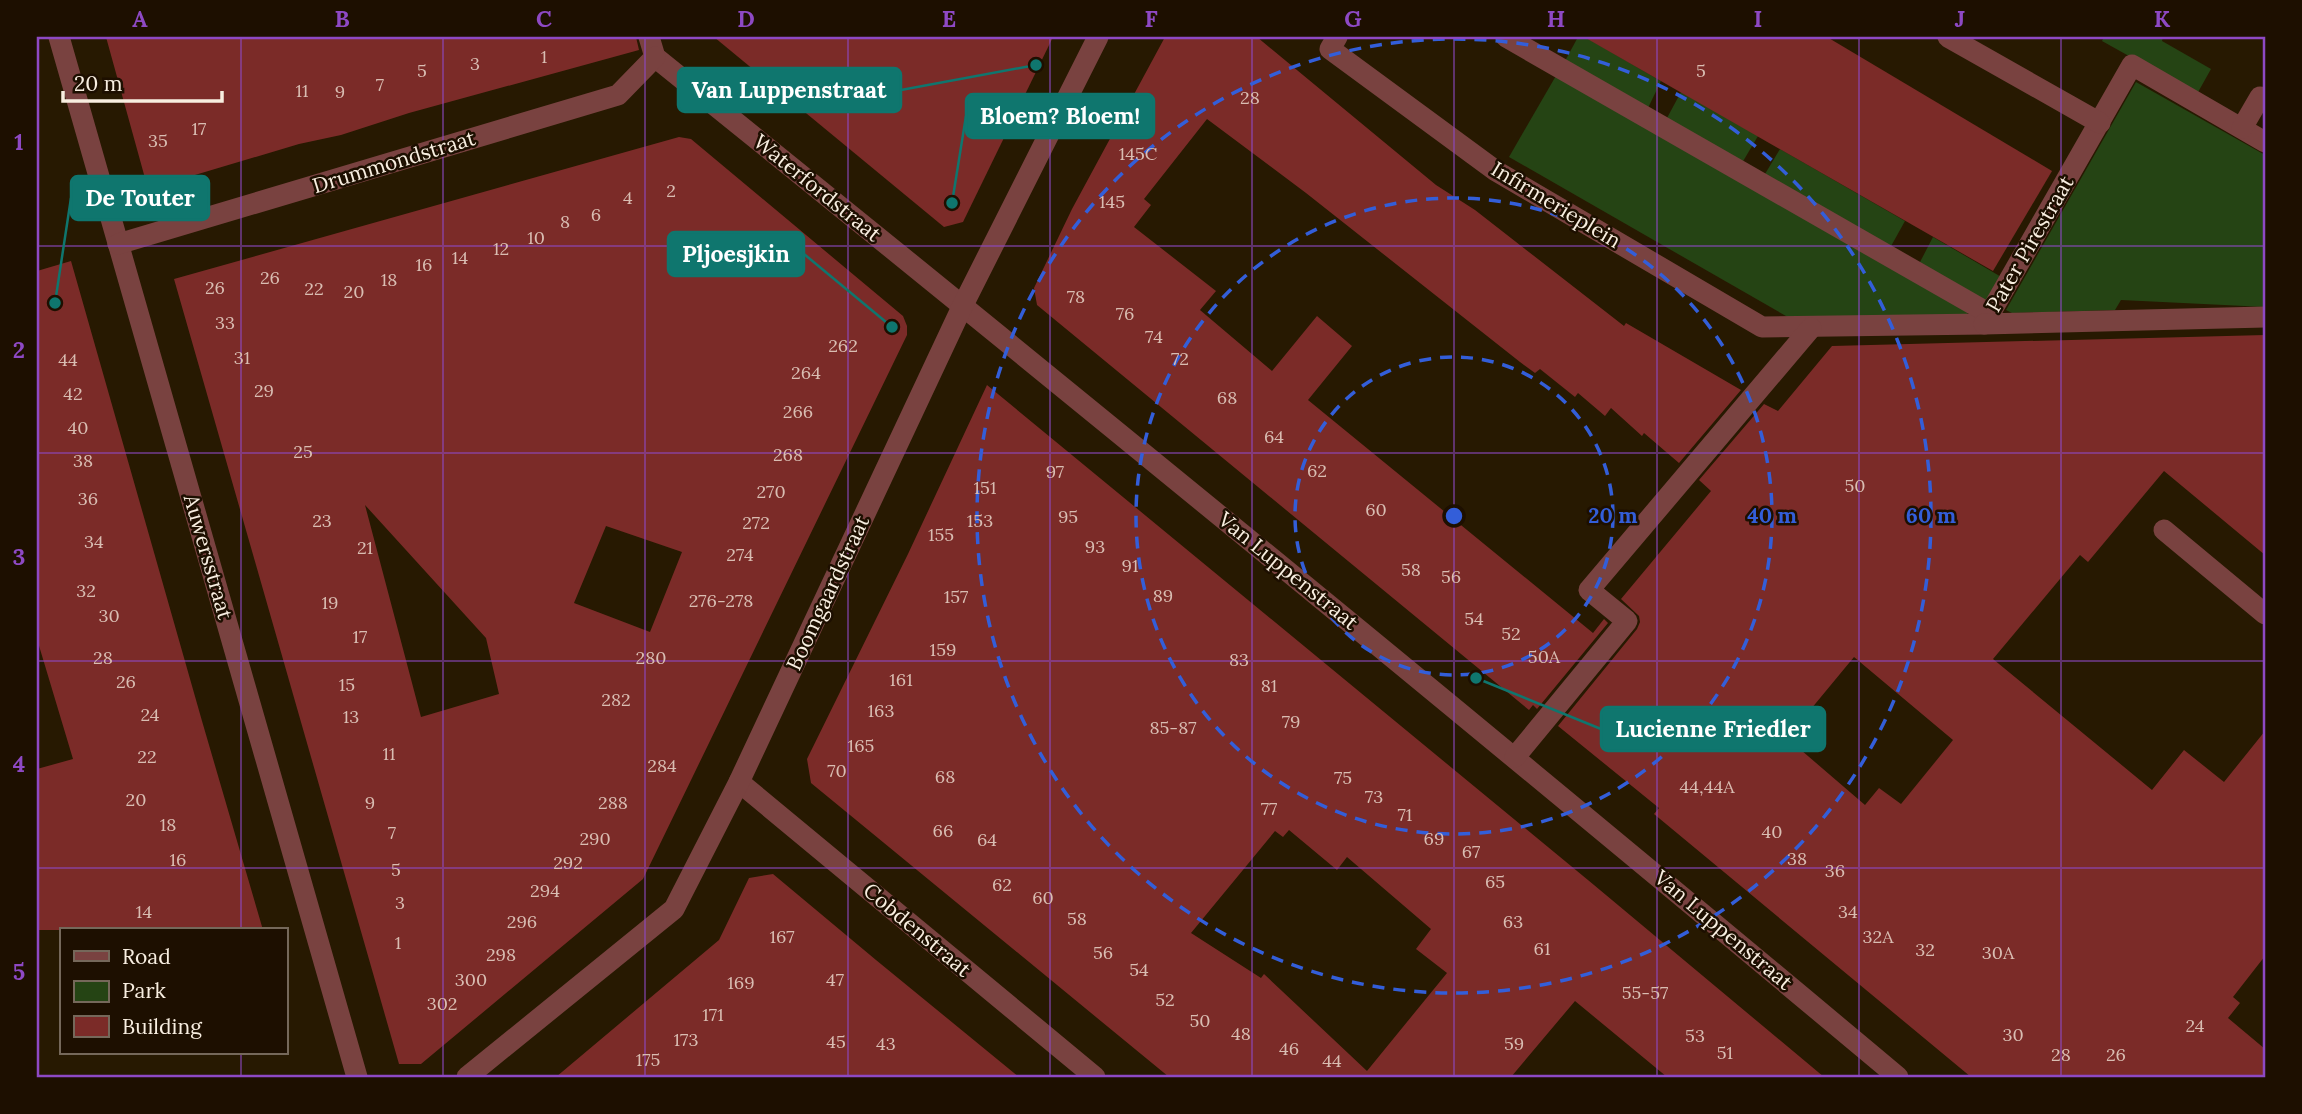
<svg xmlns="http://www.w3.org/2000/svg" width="2302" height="1114" viewBox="0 0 2302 1114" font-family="Lora,serif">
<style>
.green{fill:#254414}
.building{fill:#7b2b28;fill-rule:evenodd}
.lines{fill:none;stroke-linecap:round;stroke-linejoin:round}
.minor{stroke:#794240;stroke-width:21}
.grid{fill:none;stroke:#8e49c4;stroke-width:2;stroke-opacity:0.55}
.ring{fill:none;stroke:#335ed9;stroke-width:3.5;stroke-dasharray:12 9}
.labels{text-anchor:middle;stroke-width:5;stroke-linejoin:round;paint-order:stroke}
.number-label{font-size:18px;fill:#d9bdb2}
.street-label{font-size:21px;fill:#f8eee0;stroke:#1d0f00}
.centre{fill:#335ed9;stroke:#1d0f00;stroke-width:3.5}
.ring-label{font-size:21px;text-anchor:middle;font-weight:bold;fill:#335ed9;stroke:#1d0f00;stroke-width:5;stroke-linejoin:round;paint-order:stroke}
.leader{fill:none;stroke:#0f766e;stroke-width:2.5}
.callout-dot{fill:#0f766e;stroke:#1d0f00;stroke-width:2.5}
.callout{fill:#0f766e;stroke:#0f766e;stroke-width:2.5}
.callout-label{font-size:23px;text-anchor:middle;font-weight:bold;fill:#fff}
.neatline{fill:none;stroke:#8e49c4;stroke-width:2.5}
.grid-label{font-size:23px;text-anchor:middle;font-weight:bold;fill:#8e49c4}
</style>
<rect width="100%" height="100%" fill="#271901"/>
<g class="green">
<polygon points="1578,37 1585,37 1661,81 1648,108 1565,61"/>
<polygon points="2104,37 2163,37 2162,41 2211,69 2197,94 2102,41"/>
<polygon points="1557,74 1970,310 1965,317 1793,320 1509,157"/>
<polygon points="2136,82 2265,155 2265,307 2121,300 2115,310 2012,313 2006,310"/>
<polygon points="1681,92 1758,136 1742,163 1667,118"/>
<polygon points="1780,149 1905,221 1890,248 1765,174"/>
<polygon points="1933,237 2003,278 1988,302 1919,264"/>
</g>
<g class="building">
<polygon points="106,37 636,37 639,50 409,113 341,135 299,144 148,189"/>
<polygon points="714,37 1053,37 963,222 944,227"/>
<polygon points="1165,37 1257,37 1436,185 1475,210 1624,326 1626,323 1741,390 1679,463 1644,433 1642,436 1611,408 1605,416 1578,393 1575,397 1540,369 1535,373 1520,362 1306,193 1207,119 1144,199 1151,205 1134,227 1216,291 1200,310 1272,371 1317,316 1352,346 1308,400 1593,633 1604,619 1608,623 1537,709 1533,705 1529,710 1037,305 1034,288 1072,209"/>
<polygon points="1584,37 1827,37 2052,171 1993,271"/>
<path d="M679,137L691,139L903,316L907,326V335L643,879L421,1064H399L174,279ZM365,505L486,638L499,694L421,717ZM606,526L682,552L650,632L574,603Z"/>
<polygon points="71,261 202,721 263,930 37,930 37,769 73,759 37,639 37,271"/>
<path d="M2265,335V555L2164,471L2088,562L2080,555L1993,659L2152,790L2184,750L2224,782L2265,731V956L2233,997L2240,1003L2228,1018L2265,1049V1077H1971L1654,814L1659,808L1558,726L1637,629L1640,622L1639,616L1621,599L1711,491L1699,480L1764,404L1778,411L1832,346ZM1854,657L1953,740L1901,804L1879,788L1865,805L1787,738Z"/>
<path d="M987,385L1594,885L1824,1077H1667L1575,1001L1511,1077H1169L811,783L807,759L908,554ZM1289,830L1337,870L1347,857L1431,929L1416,949L1447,973L1367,1071L1264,974L1261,978L1191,933L1275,831L1283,837Z"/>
<polygon points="773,874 876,960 1019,1077 556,1077 719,940 749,878"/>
</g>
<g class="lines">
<g class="minor">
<polyline points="59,37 357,1077"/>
<path d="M649,37L655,57C1073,394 1487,733 1898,1077"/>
<polyline points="1337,37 1330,49 1496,171 1762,327 1984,324 2132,65 2265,142"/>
<polyline points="1506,37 1990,314"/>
<polyline points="1948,37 2100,123"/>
<polyline points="2242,128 2260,97"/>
<polyline points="118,244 618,95 655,57"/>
<polyline points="1984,324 2265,317"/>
<polyline points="2164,530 2265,614"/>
<polyline points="1515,757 1627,621 1589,590 1811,328"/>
<polyline points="739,782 1095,1077"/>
<polyline points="467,1077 674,909 739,782 963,305 1098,37"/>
</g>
</g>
<path class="grid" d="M241,37V930M443,37V1077M645,37V1077M848,37V1077M1050,37V1077M1252,37V1077M1454,37V1077M1657,37V1077M1859,37V1077M2061,37V1077M37,246H2265M37,453H2265M37,661H2265M37,868H2265M241,1053V1077"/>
<g class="ring">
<circle cx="1454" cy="516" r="159"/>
<circle cx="1454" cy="516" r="318"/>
<circle cx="1454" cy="516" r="477"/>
</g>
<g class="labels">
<g class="number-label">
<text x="544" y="63">1</text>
<text x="475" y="70">3</text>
<text x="422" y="77">5</text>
<text x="1701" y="77">5</text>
<text x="380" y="91">7</text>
<text x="302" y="97">11</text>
<text x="340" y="98">9</text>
<text x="1250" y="104">28</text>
<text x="199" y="135">17</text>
<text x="158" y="147">35</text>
<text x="1138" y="160">145C</text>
<text x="671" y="197">2</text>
<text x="628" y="204">4</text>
<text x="1112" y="208">145</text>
<text x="596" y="221">6</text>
<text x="565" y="228">8</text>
<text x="536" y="244">10</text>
<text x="501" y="255">12</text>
<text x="460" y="264">14</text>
<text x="424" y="271">16</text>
<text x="270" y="284">26</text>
<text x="389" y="286">18</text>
<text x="215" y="294">26</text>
<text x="314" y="295">22</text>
<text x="354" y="298">20</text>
<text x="1076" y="303">78</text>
<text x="1125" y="320">76</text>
<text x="225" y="329">33</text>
<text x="1154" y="343">74</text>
<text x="843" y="352">262</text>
<text x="242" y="364">31</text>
<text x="1180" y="365">72</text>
<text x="68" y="366">44</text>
<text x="806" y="379">264</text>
<text x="264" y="397">29</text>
<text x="73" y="400">42</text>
<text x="1227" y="404">68</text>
<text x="798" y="418">266</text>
<text x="78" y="434">40</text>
<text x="1274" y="443">64</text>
<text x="303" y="458">25</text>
<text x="788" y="461">268</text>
<text x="83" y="467">38</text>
<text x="1317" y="477">62</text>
<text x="1055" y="478">97</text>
<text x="1855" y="492">50</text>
<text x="985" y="494">151</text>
<text x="771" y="498">270</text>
<text x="88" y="505">36</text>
<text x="1376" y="516">60</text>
<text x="1068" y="523">95</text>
<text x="322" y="527">23</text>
<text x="980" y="527">153</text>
<text x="756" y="529">272</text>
<text x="941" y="541">155</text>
<text x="94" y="548">34</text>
<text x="1095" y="553">93</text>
<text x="365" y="554">21</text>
<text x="740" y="561">274</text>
<text x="1130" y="572">91</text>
<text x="1411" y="576">58</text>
<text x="1451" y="583">56</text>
<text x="86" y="597">32</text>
<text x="1163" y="602">89</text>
<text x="956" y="603">157</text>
<text x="721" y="607">276-278</text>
<text x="330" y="609">19</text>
<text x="109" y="622">30</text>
<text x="1474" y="625">54</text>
<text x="1511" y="640">52</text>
<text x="360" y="643">17</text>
<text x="943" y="656">159</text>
<text x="1544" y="663">50A</text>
<text x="103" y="664">28</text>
<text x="651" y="664">280</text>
<text x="1239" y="666">83</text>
<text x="901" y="686">161</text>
<text x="126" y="688">26</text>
<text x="347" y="691">15</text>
<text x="1269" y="692">81</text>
<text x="616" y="706">282</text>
<text x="881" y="717">163</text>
<text x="150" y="721">24</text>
<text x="351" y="723">13</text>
<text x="1291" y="728">79</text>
<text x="1173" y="734">85-87</text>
<text x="861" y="752">165</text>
<text x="389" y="760">11</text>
<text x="147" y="763">22</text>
<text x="662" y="772">284</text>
<text x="837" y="777">70</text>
<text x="945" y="783">68</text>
<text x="1343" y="784">75</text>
<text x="1707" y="793">44,44A</text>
<text x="1374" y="803">73</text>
<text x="136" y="806">20</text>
<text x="370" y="809">9</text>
<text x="613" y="809">288</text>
<text x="1269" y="815">77</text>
<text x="1405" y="821">71</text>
<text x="168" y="831">18</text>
<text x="943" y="837">66</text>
<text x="1772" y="838">40</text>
<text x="392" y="839">7</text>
<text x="595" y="845">290</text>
<text x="1434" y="845">69</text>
<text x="987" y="846">64</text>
<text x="1471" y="858">67</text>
<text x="1797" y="865">38</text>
<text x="178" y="866">16</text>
<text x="568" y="869">292</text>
<text x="396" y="876">5</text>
<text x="1835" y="877">36</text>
<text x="1495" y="888">65</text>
<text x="1002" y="891">62</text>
<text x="545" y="897">294</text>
<text x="1043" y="904">60</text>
<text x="400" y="909">3</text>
<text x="144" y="918">14</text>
<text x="1848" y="918">34</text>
<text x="1077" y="925">58</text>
<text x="522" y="928">296</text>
<text x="1513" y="928">63</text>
<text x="782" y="943">167</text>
<text x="1878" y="943">32A</text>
<text x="398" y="949">1</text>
<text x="1542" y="955">61</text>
<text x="1925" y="956">32</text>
<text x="1103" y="959">56</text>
<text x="1998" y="959">30A</text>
<text x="501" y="961">298</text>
<text x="1139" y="976">54</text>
<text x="471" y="986">300</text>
<text x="835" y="986">47</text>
<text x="741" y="989">169</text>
<text x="1645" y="999">55-57</text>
<text x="1165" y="1006">52</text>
<text x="442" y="1010">302</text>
<text x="713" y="1021">171</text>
<text x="1200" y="1027">50</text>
<text x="2195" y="1032">24</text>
<text x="1241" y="1040">48</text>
<text x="2013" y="1041">30</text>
<text x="1695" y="1042">53</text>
<text x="686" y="1046">173</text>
<text x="836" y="1048">45</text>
<text x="886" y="1050">43</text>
<text x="1514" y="1050">59</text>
<text x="1289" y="1055">46</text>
<text x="1725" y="1059">51</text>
<text x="2061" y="1061">28</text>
<text x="2116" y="1061">26</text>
<text x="648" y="1066">175</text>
<text x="1332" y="1067">44</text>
</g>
<g class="street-label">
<text transform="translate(394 162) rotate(-17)" y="7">Drummondstraat</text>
<text transform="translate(817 188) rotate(39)" y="7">Waterfordstraat</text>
<text transform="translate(1556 205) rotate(31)" y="7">Infirmerieplein</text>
<text transform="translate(2030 244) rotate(-60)" y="7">Pater Pirestraat</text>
<text transform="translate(208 557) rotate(74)" y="7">Auwersstraat</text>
<text transform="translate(1288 571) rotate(39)" y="7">Van Luppenstraat</text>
<text transform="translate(828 593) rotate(-65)" y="7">Boomgaardstraat</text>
<text transform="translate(917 930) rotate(40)" y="7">Cobdenstraat</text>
<text transform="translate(1723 930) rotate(40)" y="7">Van Luppenstraat</text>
</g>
</g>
<circle cx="1454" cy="516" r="10" class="centre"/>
<g class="ring-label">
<text x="1613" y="523">20 m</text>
<text x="1772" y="523">40 m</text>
<text x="1931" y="523">60 m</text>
</g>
<path class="leader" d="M1036 65L901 90M952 203L966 116M55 303L71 198M892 327L804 254M1476 678L1601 729"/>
<g class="callout-dot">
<circle cx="1036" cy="65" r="7"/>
<circle cx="952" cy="203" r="7"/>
<circle cx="55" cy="303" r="7"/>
<circle cx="892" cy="327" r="7"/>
<circle cx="1476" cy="678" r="7"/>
</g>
<g class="callout">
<rect x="678" y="68" width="223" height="44" rx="7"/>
<rect x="966" y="94" width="188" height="44" rx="7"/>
<rect x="71" y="176" width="138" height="44" rx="7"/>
<rect x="668" y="232" width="136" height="44" rx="7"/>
<rect x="1601" y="707" width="224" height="44" rx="7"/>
</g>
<g class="callout-label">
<text x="789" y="98">Van Luppenstraat</text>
<text x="1060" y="124">Bloem? Bloem!</text>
<text x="140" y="206">De Touter</text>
<text x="736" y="262">Pljoesjkin</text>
<text x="1713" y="737">Lucienne Friedler</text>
</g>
<rect width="2302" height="1114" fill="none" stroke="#1d0f00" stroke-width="77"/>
<rect x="60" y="928" width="228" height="126" fill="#1d0f00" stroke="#75685a" stroke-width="2"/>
<rect x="74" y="951" width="35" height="10" fill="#794240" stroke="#75685a" stroke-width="2"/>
<text x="122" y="964" font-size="21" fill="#f8eee0">Road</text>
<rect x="74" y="981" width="35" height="21" fill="#254414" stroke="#75685a" stroke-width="2"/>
<text x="122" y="998" font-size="21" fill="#f8eee0">Park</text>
<rect x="74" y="1016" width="35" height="21" fill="#7b2b28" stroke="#75685a" stroke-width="2"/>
<text x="122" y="1034" font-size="21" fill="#f8eee0">Building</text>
<path d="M63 91v10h159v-10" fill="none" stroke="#f8eee0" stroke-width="3.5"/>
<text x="74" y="91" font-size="21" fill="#f8eee0" stroke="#1d0f00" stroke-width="5" paint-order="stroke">20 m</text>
<rect x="38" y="38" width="2226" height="1038" class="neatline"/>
<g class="grid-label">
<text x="140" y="27">A</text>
<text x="342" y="27">B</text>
<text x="544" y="27">C</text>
<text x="746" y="27">D</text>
<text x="949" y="27">E</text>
<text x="1151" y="27">F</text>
<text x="1353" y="27">G</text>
<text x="1556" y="27">H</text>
<text x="1758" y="27">I</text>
<text x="1960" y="27">J</text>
<text x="2162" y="27">K</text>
<text x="19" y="150">1</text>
<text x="19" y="358">2</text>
<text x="19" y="565">3</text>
<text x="19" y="772">4</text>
<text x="19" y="980">5</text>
</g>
</svg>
